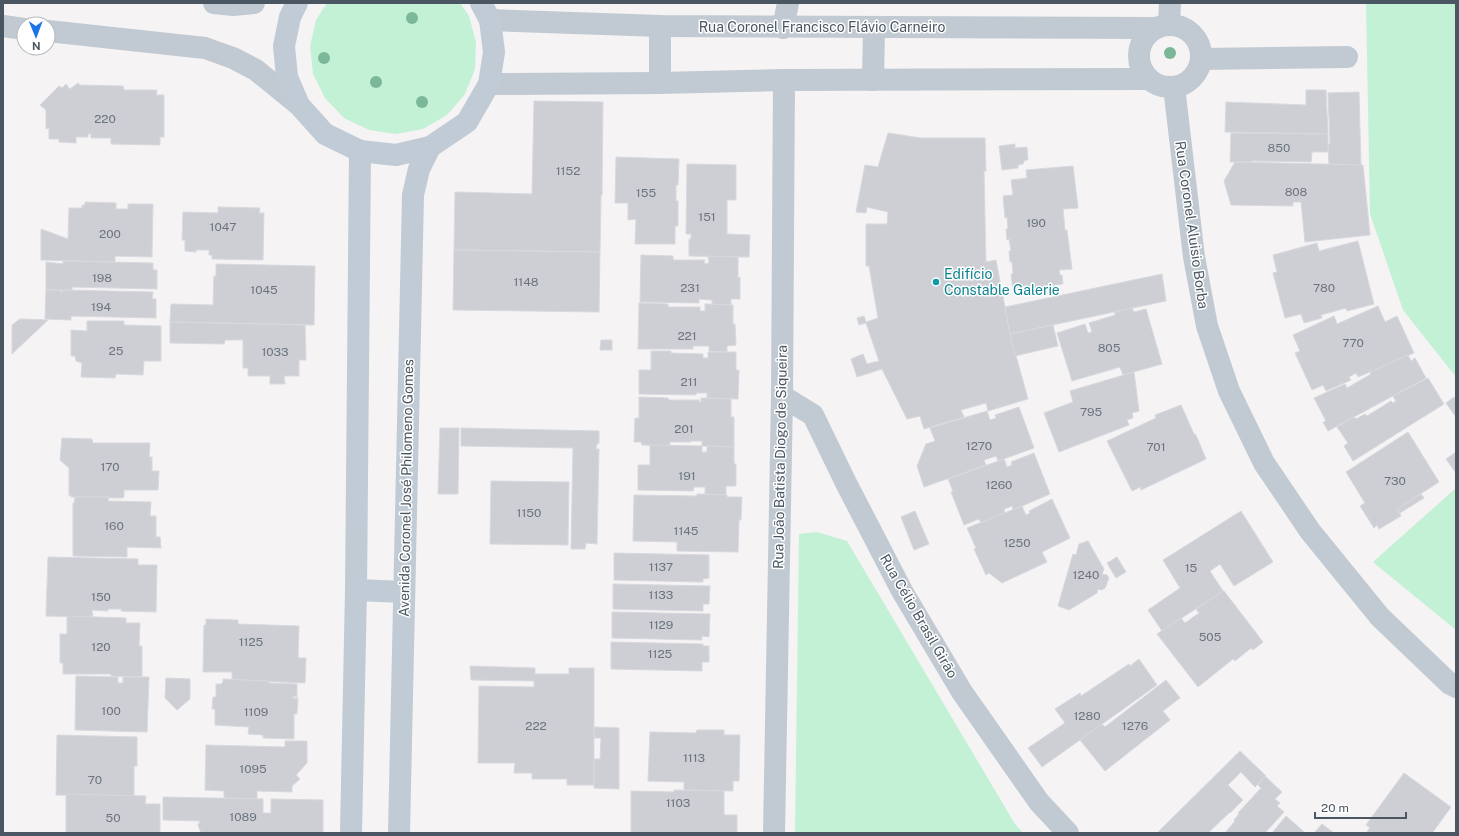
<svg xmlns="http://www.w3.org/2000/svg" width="1459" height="836" viewBox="0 0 1459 836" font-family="'Public Sans',sans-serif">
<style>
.green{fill:#c3f1d5}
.building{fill:#cdcfd5;stroke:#d7d9de}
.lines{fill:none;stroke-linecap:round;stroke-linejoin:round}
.minor{stroke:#c1cad2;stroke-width:22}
.secondary{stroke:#c1cbd6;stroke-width:22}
.tree{fill:#7bb799}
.culture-dot{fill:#0f9aa8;stroke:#fff;stroke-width:1.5}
.labels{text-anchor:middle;stroke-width:3;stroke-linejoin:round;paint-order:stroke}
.number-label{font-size:12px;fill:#6b747e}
.street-label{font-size:14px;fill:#4a5661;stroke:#fff}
.culture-label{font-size:14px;fill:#0d838f;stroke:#fff;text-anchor:start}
</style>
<rect width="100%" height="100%" fill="#f5f3f3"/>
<g class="green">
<polygon points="327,3 460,3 469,16 476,42 475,69 465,94 447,115 423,129 396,134 369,130 344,118 325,98 313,74 310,46 316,20"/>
<polygon points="1366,3 1456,3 1456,377 1403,310 1370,214"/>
<polygon points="1456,488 1456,630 1373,562"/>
<polygon points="817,532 847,541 1015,824 1023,833 795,833 799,534"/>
</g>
<g class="building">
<polygon points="78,83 80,85 123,86 124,90 157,90 156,95 164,95 164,137 160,137 160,145 111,144 111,138 91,138 91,134 88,134 88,137 76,137 76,143 59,142 59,139 49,139 49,128 46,129 46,110 40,105 59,86 62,88 66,84 70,89"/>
<polygon points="1306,90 1326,90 1328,134 1225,132 1226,102 1306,105"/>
<polygon points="1359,92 1361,166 1329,165 1328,144 1330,144 1328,93"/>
<polygon points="534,101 603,102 602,195 601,195 600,252 454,250 455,192 532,194"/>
<polygon points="888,133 921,138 985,138 986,171 984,171 986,262 996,260 1010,334 1028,399 988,411 986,403 961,410 964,417 924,429 920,416 907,419 882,369 857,377 851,359 863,354 867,364 879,361 866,323 859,325 857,318 864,316 866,322 878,318 869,266 866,266 866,224 887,224 888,212 867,207 866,213 856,212 865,165 878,167"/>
<polygon points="1231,133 1328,134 1328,152 1312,152 1311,162 1252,161 1252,162 1230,162"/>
<polygon points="1015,144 1015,148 1027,147 1028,160 1025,160 1023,164 1018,165 1018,168 1002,170 999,146"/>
<polygon points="616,157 679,159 678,185 676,185 676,201 678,201 678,226 675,226 675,244 635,244 636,219 628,220 628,203 615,203"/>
<polygon points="1235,162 1363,165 1370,235 1305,242 1301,202 1293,202 1293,206 1231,205 1224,181"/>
<polygon points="687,164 736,165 736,200 727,200 727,234 750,235 749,257 689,256 689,239 691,239 691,234 686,234"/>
<polygon points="1073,166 1078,208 1063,209 1065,230 1067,230 1072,269 1059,270 1060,275 1062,275 1063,284 1013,290 1011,274 1013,274 1012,262 1010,262 1009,251 1011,251 1009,239 1007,240 1006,229 1008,229 1007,217 1005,218 1003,196 1013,195 1011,180 1027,178 1026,170"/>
<polygon points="85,202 116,203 116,209 128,209 128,204 153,204 152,257 115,256 115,262 41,260 41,229 68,239 69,208 82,208 82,205 85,205"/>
<polygon points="218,207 260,208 259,213 264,213 263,260 212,259 212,255 209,255 209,250 196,250 196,252 185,251 185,240 182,240 183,212 218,213"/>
<polygon points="1358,241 1374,304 1347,311 1346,308 1321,315 1322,318 1304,323 1301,314 1285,318 1273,273 1277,272 1273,255 1317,243 1319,251"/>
<polygon points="454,250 600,252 599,312 453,310"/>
<polygon points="641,255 673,256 673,260 705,260 704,264 709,263 708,256 738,257 738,278 740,277 740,299 731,299 731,305 712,304 712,300 699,299 699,303 640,302"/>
<polygon points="63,261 153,263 153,270 157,270 157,289 72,287 72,290 46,290 46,262 63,264"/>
<polygon points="216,264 315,266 314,325 170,322 171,304 213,305 214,276 216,276"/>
<polygon points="1162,274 1166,301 1010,334 1005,307"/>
<polygon points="46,290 60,290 60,291 62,292 62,290 153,292 152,299 156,299 156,318 71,316 71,320 45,319"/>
<polygon points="639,303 668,304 668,307 700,307 700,311 705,311 705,304 733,305 733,324 735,324 736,345 727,346 727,352 709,351 709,346 693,346 693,349 638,349"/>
<polygon points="1378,306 1385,322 1397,316 1414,353 1358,377 1356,373 1349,377 1351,380 1326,391 1323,385 1312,390 1295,353 1300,351 1293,335 1334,316 1337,324"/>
<polygon points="1132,308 1134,312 1146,309 1162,364 1123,375 1120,367 1072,381 1057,333 1085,324 1088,333 1092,332 1089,323 1115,315 1115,312"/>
<polygon points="20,319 48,320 12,354 12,325"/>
<polygon points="87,321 124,321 124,325 161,326 161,361 144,361 143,375 116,374 115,378 81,377 82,363 76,361 75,356 71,356 71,330 87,331"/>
<polygon points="170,322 305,325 306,360 299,360 299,376 284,376 285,384 270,384 270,376 248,376 248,368 243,368 243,340 225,340 224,344 170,343"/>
<polygon points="1053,325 1058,346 1015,356 1010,334"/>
<polygon points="601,340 612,340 612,350 600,350"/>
<polygon points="651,351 671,351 671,353 703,354 703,358 708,358 708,352 736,352 736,370 739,370 738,399 707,398 707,393 696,393 696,395 639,394 639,370 651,370"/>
<polygon points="1408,355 1411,361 1415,358 1426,378 1328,431 1323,422 1326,421 1314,398 1345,384 1347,388 1371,374 1370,372"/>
<polygon points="1134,372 1139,411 1132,413 1133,418 1127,420 1129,425 1059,452 1044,413 1073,402 1070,391"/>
<polygon points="1428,378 1444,404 1353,461 1344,446 1348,443 1337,427 1354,417 1356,419 1365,414 1367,416 1391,401 1393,403 1396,401 1393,396"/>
<polygon points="639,397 668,398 669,400 699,400 699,402 701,402 701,398 731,399 731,417 734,417 734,447 702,446 702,441 691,441 691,442 670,442 670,446 642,445 641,442 634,442 635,418 639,418"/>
<polygon points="1454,397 1456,400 1456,417 1446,403"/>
<polygon points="1181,405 1194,434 1196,435 1206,459 1141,490 1140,487 1132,491 1107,441 1156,418 1155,415"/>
<polygon points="1019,407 1034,448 998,461 996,456 984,460 986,465 924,487 917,466 926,444 935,441 930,428 987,411 990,420 996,418 995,415"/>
<polygon points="440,428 459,428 458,494 438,494"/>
<polygon points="461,428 599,431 599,443 597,444 596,449 599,449 597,544 586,543 585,549 571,549 573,448 461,446"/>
<polygon points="1408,432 1439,482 1397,509 1401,516 1379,529 1377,525 1374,528 1360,506 1365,503 1346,472"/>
<polygon points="62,438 92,439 93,443 150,443 149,457 152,457 152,471 159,471 158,490 124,490 124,497 121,498 71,497 71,495 69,496 69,468 60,460"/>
<polygon points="650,445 702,446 702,452 707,452 707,446 734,447 734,464 736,464 736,486 726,486 726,495 705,494 705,487 694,487 693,491 638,490 638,465 650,465"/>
<polygon points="1456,452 1456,473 1446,459"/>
<polygon points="1034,453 1050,494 1013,510 1012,506 1004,509 1005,513 981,523 979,519 964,525 951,492 953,491 948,479 1004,459 1007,467 1012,465 1011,462"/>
<polygon points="491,481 569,482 568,545 490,544"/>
<polygon points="697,494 727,495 727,497 742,497 741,520 739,520 738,552 677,551 677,542 633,541 634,495 697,496"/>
<polygon points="1421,494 1424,498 1400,513 1397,509"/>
<polygon points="75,497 109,497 108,501 151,502 150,516 156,516 156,537 160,537 161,548 127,547 127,557 73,556 73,503 74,503"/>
<polygon points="1052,499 1070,538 1042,552 1047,562 1002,583 989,573 986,575 974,549 976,548 967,528 1022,506 1026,515 1030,513 1029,511"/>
<polygon points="915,511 929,544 914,550 901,517"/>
<polygon points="1241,511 1273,562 1234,586 1220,564 1210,571 1223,591 1162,631 1148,610 1180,588 1163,560"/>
<polygon points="1088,541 1104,569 1102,574 1107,575 1109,578 1105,588 1102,590 1098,589 1097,593 1069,610 1058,606 1073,554 1076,555 1079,544"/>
<polygon points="614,553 709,555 709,578 703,579 703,582 699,582 614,580"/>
<polygon points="48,557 138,559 138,565 157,565 156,612 121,611 122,609 108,609 108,611 92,610 93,617 46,616"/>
<polygon points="1117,557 1126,572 1116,578 1107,563"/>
<polygon points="613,584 710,586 709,604 703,604 703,611 613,609"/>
<polygon points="1223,591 1224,591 1263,642 1253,650 1251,648 1235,661 1233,659 1198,687 1157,634 1181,618 1185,623 1199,613 1196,609"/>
<polygon points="612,612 710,614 709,637 702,636 702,640 612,638"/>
<polygon points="67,616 126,618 126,623 140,623 139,646 142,646 142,677 111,676 111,674 63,674 63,663 60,663 60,634 67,634"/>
<polygon points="206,619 238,620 238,624 299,626 298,658 306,658 305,683 232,680 232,672 203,672 204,625 206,625"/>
<polygon points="611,642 703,644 703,646 709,646 709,662 702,662 702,671 611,669"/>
<polygon points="1139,659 1157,685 1042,767 1028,748 1065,723 1055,709 1080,693 1081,696 1129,664 1130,666"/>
<polygon points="470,666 535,668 535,674 569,674 569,668 594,668 594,785 567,785 567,779 532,779 532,773 514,773 515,763 478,763 479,686 534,687 534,681 471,680"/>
<polygon points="76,676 118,677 118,683 123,683 123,677 149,677 147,732 75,730"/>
<polygon points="166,678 190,679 190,699 177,710 165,698"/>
<polygon points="223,679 269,681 269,683 297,684 297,697 293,696 293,698 298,698 297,714 294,714 294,739 263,738 263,735 248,734 249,727 215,725 215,709 212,709 213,697 216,697 216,684 221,684 223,682"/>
<polygon points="1166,680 1180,698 1163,711 1170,720 1105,771 1080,740 1102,724 1105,727"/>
<polygon points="594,727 619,728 619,789 594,788 594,759 600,759 601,738 594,738"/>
<polygon points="697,730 724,730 724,735 740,735 739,781 733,781 733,791 684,790 684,782 648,781 650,732 696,733"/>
<polygon points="57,735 137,737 137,766 134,766 134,796 56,795"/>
<polygon points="285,741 307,741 307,763 296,775 300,779 292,786 292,792 257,791 257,799 224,798 224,791 205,790 206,745 285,747"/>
<polygon points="1240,751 1266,776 1255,787 1241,772 1228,785 1243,800 1230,813 1230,812 1208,833 1157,833"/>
<polygon points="1404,773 1451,807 1433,832 1435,833 1366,833 1370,828 1366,825"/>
<polygon points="1265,776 1282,792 1275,799 1280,803 1277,806 1284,812 1265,833 1225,833 1235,821 1234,820 1239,814 1238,813 1261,788 1258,785"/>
<polygon points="674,790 724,791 724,815 737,815 737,833 631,833 631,791 674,792"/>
<polygon points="66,794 146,796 145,804 160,804 160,833 66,833"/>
<polygon points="163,797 263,799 263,813 271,813 271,799 323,800 323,833 201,833 198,825 200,821 163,820"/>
<polygon points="1286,816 1302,830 1305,833 1272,833"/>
<polygon points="1322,824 1334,833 1314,833"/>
</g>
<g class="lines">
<g class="minor">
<polyline points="214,3 233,5 254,3"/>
<polyline points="490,20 660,26 1155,28"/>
<polyline points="1169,24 1170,3"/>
<circle cx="1170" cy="56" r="31"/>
<polyline points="3,26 24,29"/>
<polyline points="660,26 660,83"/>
<polyline points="783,28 788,3"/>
<polyline points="48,31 205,48 233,58 256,70 299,105"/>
<polyline points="1201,59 1347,57"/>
<polyline points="873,80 874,28"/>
<polyline points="489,84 660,83 784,80 1149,79"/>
<polyline points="1174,87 1194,257 1207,326 1229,391 1264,463 1310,531 1380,617 1450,684 1456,687"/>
<polyline points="782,396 813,415 846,483 902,591 962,692 1039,802 1068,833"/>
<polyline points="774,833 782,396 784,80"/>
</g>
<g class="secondary">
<polyline points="297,3 290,17 284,46 287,77 299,105 325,134 360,151 396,155 430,147 467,122 489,84 494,52 490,20 481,3"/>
<polyline points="356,590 404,592"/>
<polyline points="351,833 356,590 360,151"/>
<polyline points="399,833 413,195 419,169 430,147"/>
</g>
</g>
<g class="tree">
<circle cx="412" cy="18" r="6"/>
<circle cx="1170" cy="53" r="6"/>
<circle cx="324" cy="58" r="6"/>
<circle cx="376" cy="82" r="6"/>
<circle cx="422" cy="102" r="6"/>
</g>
<circle class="culture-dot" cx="936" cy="282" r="4"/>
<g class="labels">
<g class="number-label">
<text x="105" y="123">220</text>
<text x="1279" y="152">850</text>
<text x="568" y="175">1152</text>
<text x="1296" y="196">808</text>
<text x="646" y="197">155</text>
<text x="707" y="221">151</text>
<text x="1036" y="227">190</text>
<text x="223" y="231">1047</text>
<text x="110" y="238">200</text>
<text x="102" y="282">198</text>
<text x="526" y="286">1148</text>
<text x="690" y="292">231</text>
<text x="1324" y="292">780</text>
<text x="264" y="294">1045</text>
<text x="101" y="311">194</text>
<text x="687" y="340">221</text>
<text x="1353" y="347">770</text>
<text x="1109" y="352">805</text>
<text x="116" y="355">25</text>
<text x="275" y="356">1033</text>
<text x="689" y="386">211</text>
<text x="1091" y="416">795</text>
<text x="684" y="433">201</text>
<text x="979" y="450">1270</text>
<text x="1156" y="451">701</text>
<text x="110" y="471">170</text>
<text x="687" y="480">191</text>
<text x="1395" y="485">730</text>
<text x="999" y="489">1260</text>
<text x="529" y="517">1150</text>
<text x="114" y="530">160</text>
<text x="686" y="535">1145</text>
<text x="1017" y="547">1250</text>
<text x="661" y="571">1137</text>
<text x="1191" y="572">15</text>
<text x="1086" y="579">1240</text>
<text x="661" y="599">1133</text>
<text x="101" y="601">150</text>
<text x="661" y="629">1129</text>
<text x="1210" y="641">505</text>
<text x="251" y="646">1125</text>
<text x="101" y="651">120</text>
<text x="660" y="658">1125</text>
<text x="111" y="715">100</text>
<text x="256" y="716">1109</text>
<text x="1087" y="720">1280</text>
<text x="536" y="730">222</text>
<text x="1135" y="730">1276</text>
<text x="694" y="762">1113</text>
<text x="253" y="773">1095</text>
<text x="95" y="784">70</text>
<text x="678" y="807">1103</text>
<text x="243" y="821">1089</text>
<text x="113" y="822">50</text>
</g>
<g class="street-label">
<text x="822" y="32">Rua Coronel Francisco Flávio Carneiro</text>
<text transform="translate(1192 225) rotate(82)" y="5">Rua Coronel Aluisio Borba</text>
<text transform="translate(780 457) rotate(-89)" y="5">Rua João Batista Diogo de Siqueira</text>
<text transform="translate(406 488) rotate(-89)" y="5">Avenida Coronel José Philomeno Gomes</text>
<text transform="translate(919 616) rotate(60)" y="5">Rua Célio Brasil Girão</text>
</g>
<g class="culture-label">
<text x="944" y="279">Edifício<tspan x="944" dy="16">Constable Galerie</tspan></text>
</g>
</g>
<rect width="1459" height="836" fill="none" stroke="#4a5661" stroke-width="8"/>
<g transform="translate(36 36) rotate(179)"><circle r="19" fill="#ffffff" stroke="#b7bbc0"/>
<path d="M0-3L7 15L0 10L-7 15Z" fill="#1a73e8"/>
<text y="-6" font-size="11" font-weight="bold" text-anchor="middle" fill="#4a5661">N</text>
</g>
<path d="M1315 812v6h91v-6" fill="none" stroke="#4a5661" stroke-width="2"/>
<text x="1321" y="812" font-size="12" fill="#4a5661" stroke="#ffffff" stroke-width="3" paint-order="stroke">20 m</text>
</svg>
